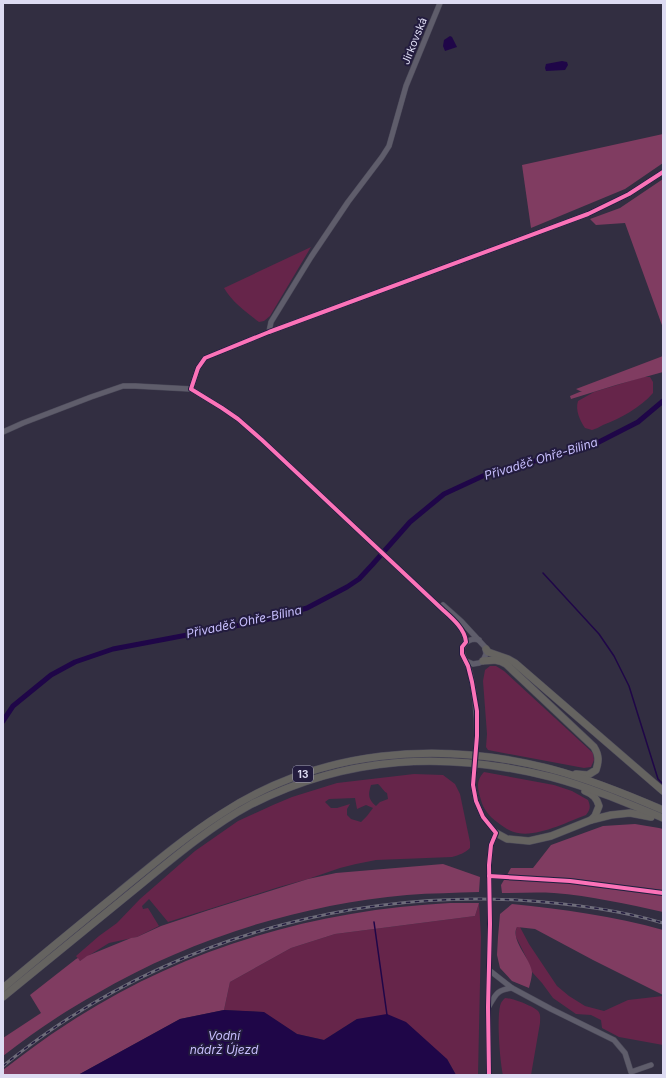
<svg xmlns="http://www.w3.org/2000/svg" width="666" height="1078" viewBox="0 0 666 1078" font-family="Inter,sans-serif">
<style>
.green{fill:#66254a;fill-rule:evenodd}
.forest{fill:#803c61}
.water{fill:#1f0648}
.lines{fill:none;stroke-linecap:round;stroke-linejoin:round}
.stream{stroke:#1f0648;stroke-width:1.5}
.canal{stroke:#1f0648;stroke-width:5}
.minor-casing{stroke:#4d4b5b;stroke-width:6}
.highway-casing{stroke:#4d4b5b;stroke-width:8}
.minor{stroke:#5f5d6b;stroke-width:5}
.highway{stroke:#656360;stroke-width:7}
.rail-casing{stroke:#6e6c7a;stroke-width:3}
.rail{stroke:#231c3e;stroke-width:1.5;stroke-dasharray:4.5;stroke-linecap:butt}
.minor-bridge-casing{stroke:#4d4b5b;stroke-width:6;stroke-linecap:butt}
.minor-bridge{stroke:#5f5d6b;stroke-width:5}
.cycleway-casing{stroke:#231c3e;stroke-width:6}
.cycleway{stroke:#fb73b8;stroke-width:4}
.labels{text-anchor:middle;stroke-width:4;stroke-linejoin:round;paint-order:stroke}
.shield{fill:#231c3e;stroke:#a5a2bc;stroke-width:1}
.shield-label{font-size:10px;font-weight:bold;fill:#dddbf2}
.street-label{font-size:11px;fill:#dddbf2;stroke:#231c3e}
.water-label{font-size:12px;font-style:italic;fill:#c7befd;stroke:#231c3e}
</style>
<rect width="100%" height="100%" fill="#322e41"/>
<g class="green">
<path d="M311,247L270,316L264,321L259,322C246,312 233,303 224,288Z"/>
<path d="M643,377H650L653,382V393C640,408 621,418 603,425C599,427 596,429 592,430L585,428C580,421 575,410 578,401L594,392Z"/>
<polygon points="490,666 496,666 504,671 593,753 594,760 591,767 584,768 488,750 486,747 487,734 483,681 485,670"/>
<path d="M484,772L554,785L572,791L588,800C591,807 590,810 586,815C567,822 538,837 518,833C511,832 503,827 497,822C490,817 483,809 481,800C478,789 475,782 484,772Z"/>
<path d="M414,774L443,775L455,784L460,794L470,842V848C465,853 459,855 452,857L376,860L356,864L340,868L308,879L279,887L168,922L149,899L142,906L143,909L148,908L159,926L137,937L109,943L80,961L76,956L99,936L117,923L140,899L195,851L238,821L273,805L292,797L337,783ZM378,784C382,787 383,791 387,793L388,799L380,802L376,806C368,799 368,795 371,785ZM355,798L357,809L366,805L373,808L367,816L361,822L351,819L347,815V809L350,804L337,808H331L325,802L329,799Z"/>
<polygon points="479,903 481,937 478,1075 456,1075 447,1059 357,1019 324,1040 297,1034 263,1012 224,1010 230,982 291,948 335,934 475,916"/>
<polygon points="517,927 520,927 521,929 529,944 557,986 569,996 585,1006 604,1011 628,1000 663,996 663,1045 619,1037 602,1028 601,1020 591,1015 576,1014 553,998 542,983 532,972 526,957 516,937 516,930"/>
<path d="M505,998C512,998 533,1006 538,1011C541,1014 540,1019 540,1023L531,1075H503C500,1062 496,1014 501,1003C503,1000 503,1000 505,998Z"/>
</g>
<g class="forest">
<polygon points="663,134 663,163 625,189 531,228 522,165"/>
<polygon points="663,179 663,328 625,223 596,225 590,219 620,208"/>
<polygon points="663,356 663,372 616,385 571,399 570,396 582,391 580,391 576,389"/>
<path d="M635,824L659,828L663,829V912C627,904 591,896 554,893C537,892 520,893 502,893L501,885L511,868H533L551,845L603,826Z"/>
<path d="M443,864L480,877L479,892C455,893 431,893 407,895C298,905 190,939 96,994C63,1012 33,1033 3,1056V1038L41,1013L30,995L76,959L78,958L80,961L87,956L131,938L137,937L161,926L209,910L308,879L336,873Z"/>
<path d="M450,903H479L475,916L335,934L291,948L230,982L224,1010L180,1019L78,1075H3V1070C24,1054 45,1038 67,1024C180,949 314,910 450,903Z"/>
<path d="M512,904C562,909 614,916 663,930V995L593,960L535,929L517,927C510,940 531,959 532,972C532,977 530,984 529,988L512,981L500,968L497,955L498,937L500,914Z"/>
</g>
<g class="water">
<polygon points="450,36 452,37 457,47 445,51 443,46 444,40"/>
<polygon points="562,61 567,62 568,65 565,70 546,71 545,68 546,64"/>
<polygon points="224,1010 264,1012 297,1034 324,1040 357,1019 387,1014 406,1022 447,1059 456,1075 78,1075 180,1019"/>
</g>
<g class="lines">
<g class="stream">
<polyline points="543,573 599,634 614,656 629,686 658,779 663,784"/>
<polyline points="374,922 387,1015"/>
</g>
<polyline class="canal" points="3,721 13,706 51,675 75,662 113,649 261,621 307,608 347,587 359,579 372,565 410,522 444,494 485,475 595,444 638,422 663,401"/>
<defs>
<g id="minor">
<polyline points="269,332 271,322 311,257 348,202 382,157 389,146 406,86 440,3"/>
<polyline points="191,389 198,368 205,358 269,332 588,214 629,194 663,172"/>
<path d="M3,432L23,423L91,397L123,386H135L191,389L222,408L238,419L262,440L443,610C452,618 465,629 466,642"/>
<polyline points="443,605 461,621 485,647 486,654 483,661 479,663 473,664 466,661"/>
<path d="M477,736C477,714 475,693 470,672C468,664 461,655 462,649C464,641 472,638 479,640"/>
<polyline points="473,785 476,801 483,817 496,833 491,845 489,865 490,924 488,1007 489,1075"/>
<polyline points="489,876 570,881 663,893"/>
<polyline points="512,988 551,1009 614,1040 625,1053 631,1072 651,1065"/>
<path d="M489,1006C496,994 497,990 512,988L489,970"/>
</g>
<g id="highway">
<polyline points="486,649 488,652 508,659 515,663 663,791"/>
<path d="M483,661C492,660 498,659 506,664L594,747C599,755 599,761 596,770L588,775L576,774"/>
<path d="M585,791C593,794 597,798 599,806L595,816L591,820"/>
<polyline points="496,833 507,839 529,841 551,836 591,820 611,815 630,813 651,817"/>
<path d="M3,988C41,956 80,924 118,893C152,865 185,837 221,814C320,749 439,740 551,769C589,779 626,794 663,810"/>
<path d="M3,997C48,960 93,923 139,886C173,858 211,826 250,805C348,755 446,751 551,777C589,787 627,803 663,818"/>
</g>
</defs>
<use href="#minor" class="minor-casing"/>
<use href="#highway" class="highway-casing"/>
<use href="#minor" class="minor"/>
<use href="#highway" class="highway"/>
<defs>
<path id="rail" d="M3,1066C23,1050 44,1034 66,1020C199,934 359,892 517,900C566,903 616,909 663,923"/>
</defs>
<use href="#rail" class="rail-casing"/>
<use href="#rail" class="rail"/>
<defs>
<polyline id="minor-bridge" points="473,785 477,736"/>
</defs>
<use href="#minor-bridge" class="minor-bridge-casing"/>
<use href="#minor-bridge" class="minor-bridge"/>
<defs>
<g id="cycleway">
<polyline points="489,876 570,881 663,893"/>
<path d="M489,1075L488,1007L490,924L489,865L491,845L496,833L483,817L476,801L473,785L477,736V711L472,682L468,666L462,654V647L466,642C465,629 452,618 443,610L262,440L238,419L222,408L191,389L198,368L205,358L269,332L588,214L629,194L663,172"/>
</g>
</defs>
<use href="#cycleway" class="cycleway-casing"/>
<use href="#cycleway" class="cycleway"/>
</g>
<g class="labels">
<rect class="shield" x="293" y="766" width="20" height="16" rx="3"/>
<g class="shield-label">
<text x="303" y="778">13</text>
</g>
<g class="street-label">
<text transform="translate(414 41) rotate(-68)" y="4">Jirkovská</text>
</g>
<g class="water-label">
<text transform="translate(541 459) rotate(-17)" y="4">Přivaděč Ohře-Bílina</text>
<text transform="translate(244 622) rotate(-12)" y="4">Přivaděč Ohře-Bílina</text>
<text x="224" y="1040">Vodní<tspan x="224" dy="14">nádrž Újezd</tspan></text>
</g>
</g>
<rect width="666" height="1078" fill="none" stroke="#dddbf2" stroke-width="8"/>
</svg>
